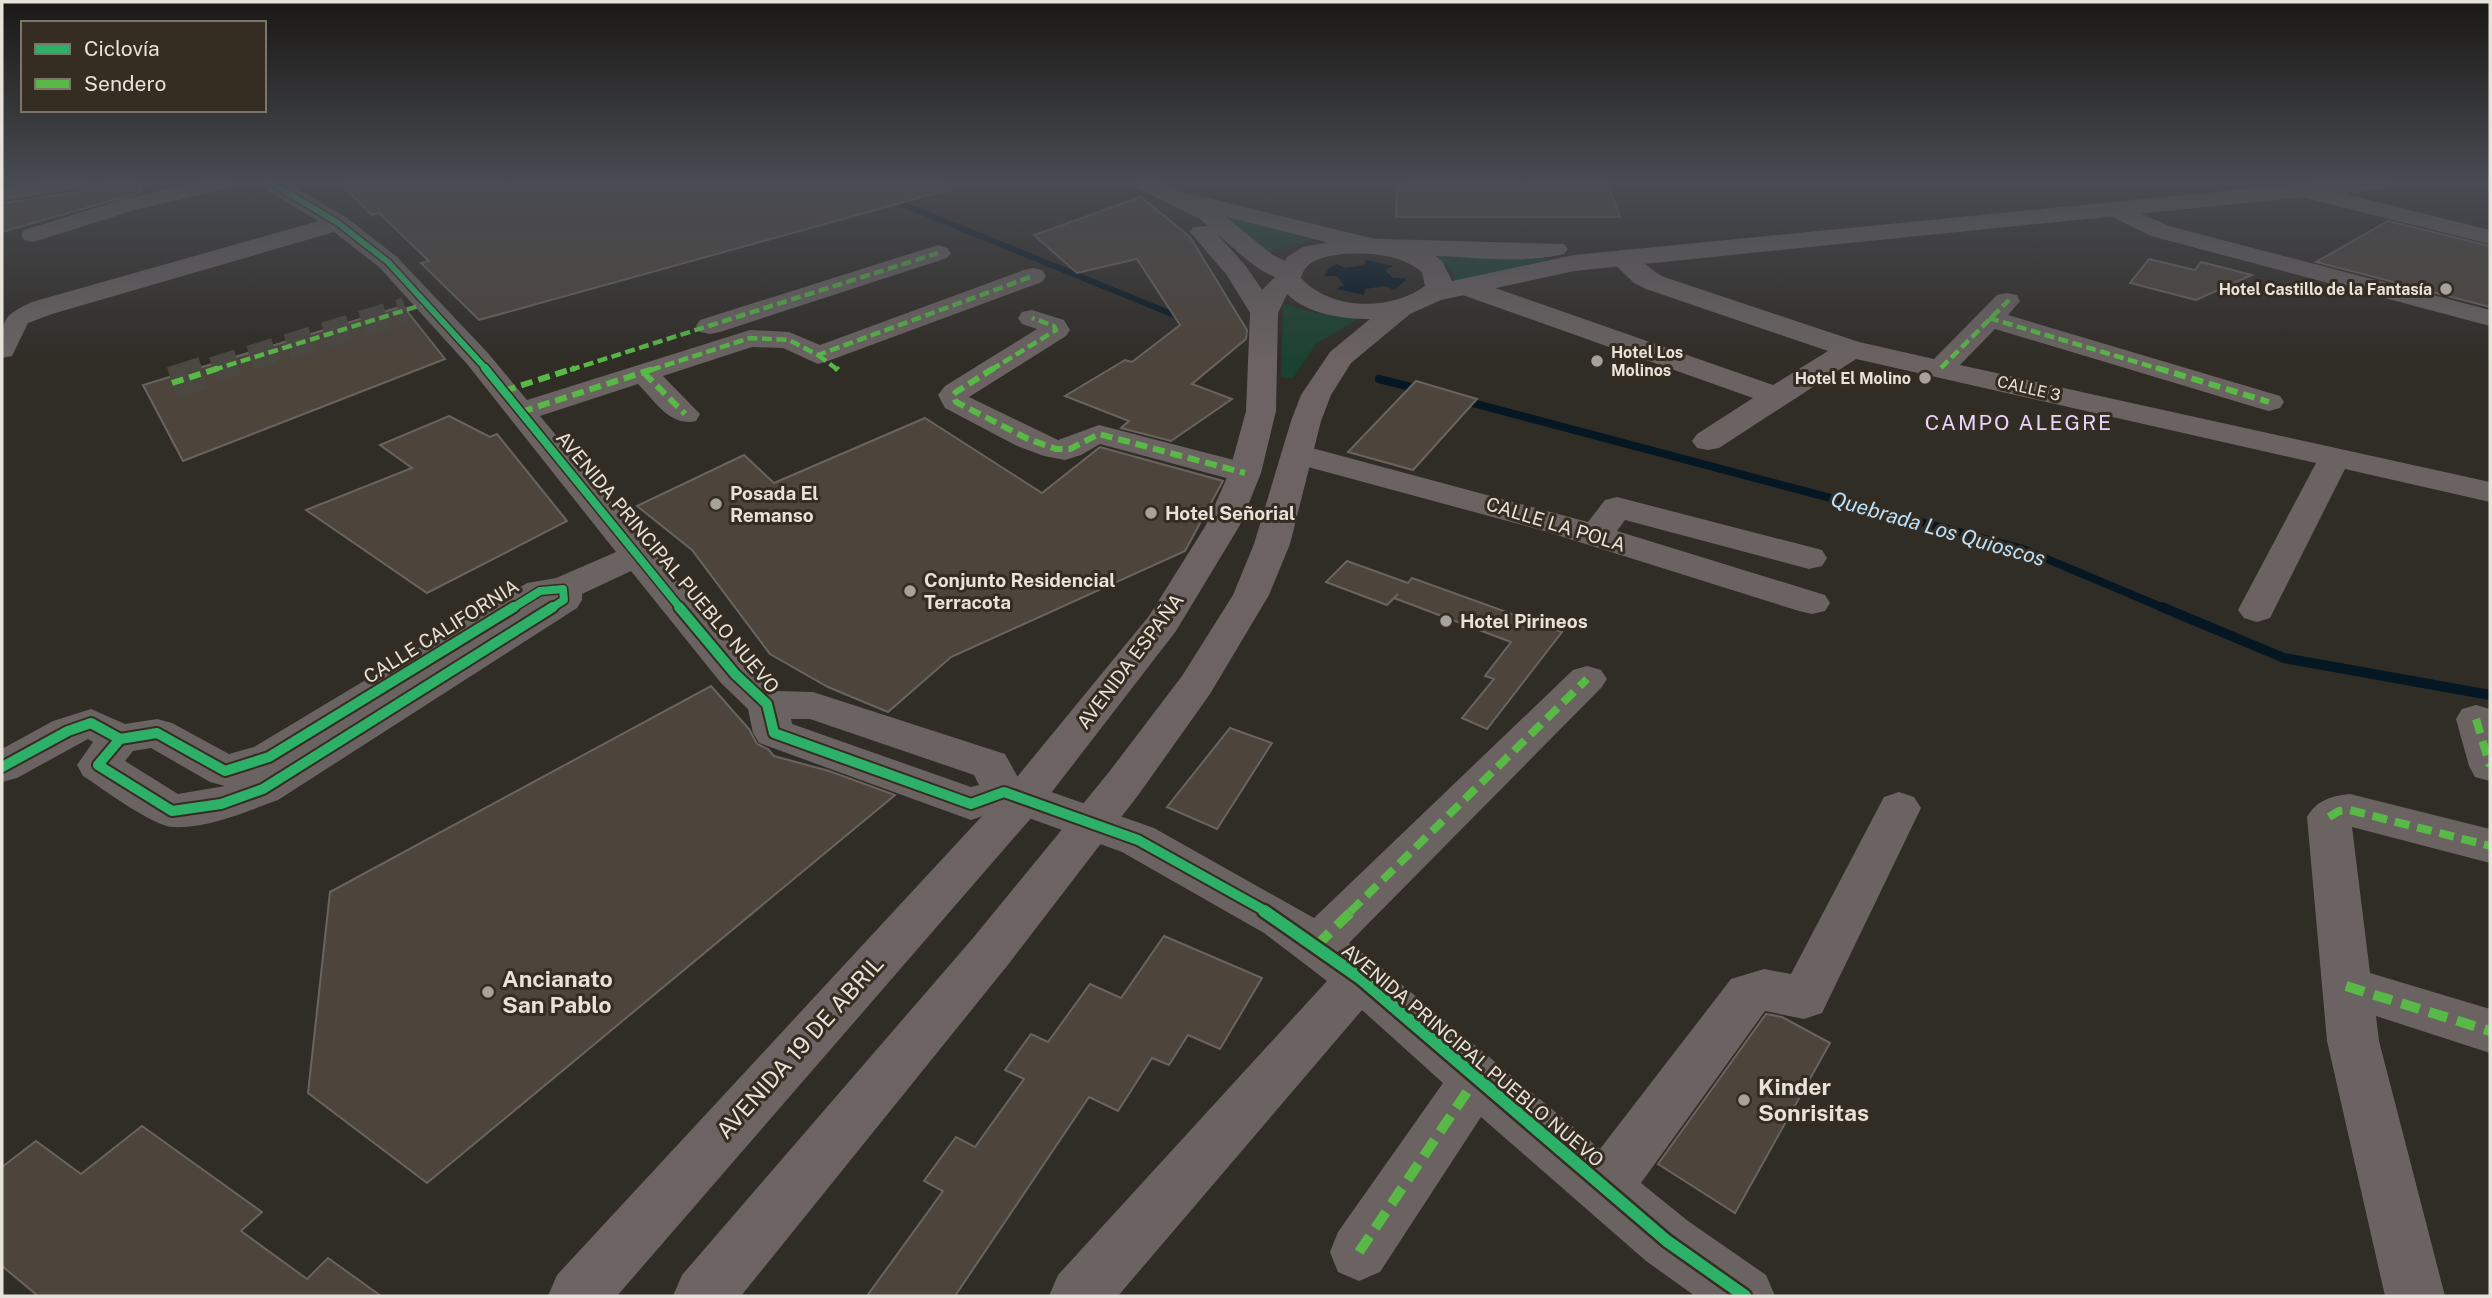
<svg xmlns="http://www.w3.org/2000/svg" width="2492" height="1298" viewBox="0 0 2492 1298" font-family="'Public Sans',sans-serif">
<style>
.green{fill:#1a4230}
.water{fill:#041723}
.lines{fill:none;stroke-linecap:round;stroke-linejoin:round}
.stream-far2{stroke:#041723;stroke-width:6}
.stream-far1{stroke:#041723;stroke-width:8}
.stream{stroke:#041723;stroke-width:10}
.building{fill:#4d443b;stroke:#69645f;stroke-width:2}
.minor-tunnel-far1{stroke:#4b4741;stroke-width:26;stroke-dasharray:26 13;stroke-linecap:butt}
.minor-tunnel{stroke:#4b4741;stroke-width:33;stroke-dasharray:33 17;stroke-linecap:butt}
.minor{fill:#6b6362;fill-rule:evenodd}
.major{fill:#6c6362;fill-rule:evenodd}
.quiet-far3{stroke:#58b947;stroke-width:4.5;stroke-dasharray:10 4.5;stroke-linecap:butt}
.quiet-far2{stroke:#58b947;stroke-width:6;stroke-dasharray:12 6;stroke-linecap:butt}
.quiet-far1{stroke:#58b947;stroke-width:8;stroke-dasharray:15 8;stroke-linecap:butt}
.quiet{stroke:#58b947;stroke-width:10;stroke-dasharray:19 10;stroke-linecap:butt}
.cycleway-far3-casing{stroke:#352d21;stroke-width:9}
.cycleway-far2-casing{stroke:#352d21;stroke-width:11}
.cycleway-far1-casing{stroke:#352d21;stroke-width:14}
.cycleway-casing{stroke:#352d21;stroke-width:17}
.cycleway-far3{stroke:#2db169;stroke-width:6}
.cycleway-far2{stroke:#2db169;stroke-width:8}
.cycleway-far1{stroke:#2db169;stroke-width:10}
.cycleway{stroke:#2db169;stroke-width:12}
.poi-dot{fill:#a7a29b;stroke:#352d21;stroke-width:2.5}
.labels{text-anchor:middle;stroke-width:6;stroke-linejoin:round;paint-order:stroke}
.far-poi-label{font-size:16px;font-weight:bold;fill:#e7e2da;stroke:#352d21;text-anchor:end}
.far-street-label{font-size:16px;fill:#e7e2da;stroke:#352d21}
.poi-label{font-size:19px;font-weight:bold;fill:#e7e2da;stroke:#352d21;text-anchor:start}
.street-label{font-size:19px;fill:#e7e2da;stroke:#352d21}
.neighbourhood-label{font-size:21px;letter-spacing:2px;fill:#e7d4fd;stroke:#352d21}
.water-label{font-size:21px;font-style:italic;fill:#b8e1fe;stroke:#352d21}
.near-poi-label{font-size:23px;font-weight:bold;fill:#e7e2da;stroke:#352d21;text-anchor:start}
.near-street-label{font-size:23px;fill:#e7e2da;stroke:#352d21}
</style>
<rect width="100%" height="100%" fill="#302c26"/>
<g class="green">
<polygon points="1231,216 1314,239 1265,253 1252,237 1226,218"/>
<polygon points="1434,255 1543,257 1548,263 1453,284 1455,274"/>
<polygon points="1283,304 1316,313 1361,317 1316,344 1293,378 1281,378"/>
</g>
<polygon class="water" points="1365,260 1393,266 1385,270 1393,278 1405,278 1405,281 1394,290 1385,286 1365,289 1364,295 1336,289 1344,285 1337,276 1324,276 1329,268 1337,264 1345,268 1365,265"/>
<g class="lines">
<polyline class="stream-far2" points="890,199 1184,319"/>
<g class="stream-far1">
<polyline points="1379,379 1423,390"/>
<polyline points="1461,400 2023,549 2166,609"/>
</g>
<polyline class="stream" points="2162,607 2284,658 2490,695"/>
</g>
<g class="building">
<polygon points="107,182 140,182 142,192 2,232 2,203 78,192 89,185"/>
<polygon points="338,182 950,182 951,189 479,320 421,263 429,261 379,213 372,215"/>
<polygon points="1406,182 1607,182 1620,217 1396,217 1397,186"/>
<polygon points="1141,197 1190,237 1247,330 1246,339 1192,384 1232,399 1171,441 1121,428 1129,421 1065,396 1125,360 1132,362 1180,325 1137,259 1077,273 1034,235"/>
<polygon points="2388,221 2490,246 2490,307 2316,262"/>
<polygon points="2149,259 2195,270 2201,262 2252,275 2196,300 2130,283"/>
<polygon points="403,306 445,359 183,461 143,385"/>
<polygon points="1416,381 1477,399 1413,470 1348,452"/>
<polygon points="449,416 490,437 497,434 567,521 427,593 306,510 412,468 380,445"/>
<polygon points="925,418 1042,493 1100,447 1223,481 1185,551 951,657 888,712 828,687 770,654 692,550 637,506 744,455 774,483"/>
<polygon points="1347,561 1408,583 1412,578 1562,632 1487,729 1462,718 1494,679 1485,676 1511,642 1394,598 1398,594 1387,605 1326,582"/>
<polygon points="711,686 749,729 757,744 768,749 774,756 829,771 895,795 427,1183 308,1093 330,892"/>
<polygon points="1230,728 1272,743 1217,829 1167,807"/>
<polygon points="1164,936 1262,978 1220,1049 1188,1035 1169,1065 1152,1058 1118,1111 1089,1097 955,1296 867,1296 943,1191 924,1181 956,1137 975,1147 1024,1079 1005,1070 1031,1034 1048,1042 1090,984 1121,998"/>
<polygon points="1766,1014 1782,1017 1830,1043 1735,1213 1658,1164"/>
<polygon points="142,1126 262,1212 241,1231 307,1279 328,1258 381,1296 38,1296 2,1266 2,1167 36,1141 81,1174"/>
</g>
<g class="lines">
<polyline class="minor-tunnel-far1" points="213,370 406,310"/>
<polyline class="minor-tunnel" points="172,383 219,368"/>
<g class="minor">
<polygon points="35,182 88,182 85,187 77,189 2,201 2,187"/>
<polygon points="197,182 236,182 233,187 135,210 33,242 24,240 21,235 24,230 120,200"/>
<path d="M259,182H286L347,218L397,257L487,352L527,400L750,330L789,332L820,345L1024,270L1033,268L1042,270L1046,276L1042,282L828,361L818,364L783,348L752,347L663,376L700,414L696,421C670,427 655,401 638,384L540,416L715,626L749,665L777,691L813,692L1005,754L1020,781L1154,828L1314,918L1573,670L1587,666L1601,670L1607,679L1601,688L1349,943L1377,964L1600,1149L1731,979L1764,969L1791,974L1884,797L1899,792L1914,797L1921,808L1822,1013L1804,1019L1765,1011L1641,1183L1688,1221L1766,1275L1775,1296H1695L1646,1261L1481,1117L1380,1272L1359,1281L1338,1272L1330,1252L1338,1232L1443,1083L1362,1010L1118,1296H1049L1058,1275L1327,981L1264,933L1122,852L1004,809L971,820L759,743L753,733L748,709L721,683L631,571L582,594V600L577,608L278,800C247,811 207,829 173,827C152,826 102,788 83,776L77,765L93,742L88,739L17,778L2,782V749L53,721L91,709L125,724L157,719L172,723L229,754L254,747L527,583L556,578L616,552L467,364L379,267L334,232L52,314L28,323L12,356L2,358C2,320 0,317 32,302L318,221L262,187ZM791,719H810L974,775L979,785L971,787L792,724ZM151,748L210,782L225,786L178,794L125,761L133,751Z"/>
<path d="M1132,182H1161L1180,191L1383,241L1387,246L1383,251L1374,254L1226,217L1273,255L1298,267L1302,273L1298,279C1269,286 1238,251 1217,234L1245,265L1278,313L1274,319L1264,321L1254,319L1226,274L1190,232L1193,227L1208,226L1200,219L1135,187Z"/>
<polygon points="2301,183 2490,230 2490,244 2293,195 2289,190 2293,185"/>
<polygon points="2115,202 2169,226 2490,310 2490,326 2151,236 2107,214 2103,209 2107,204"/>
<polygon points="938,245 947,248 951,253 947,258 720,332 710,334 700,332 696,326 700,320"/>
<path d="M1621,250C1637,254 1649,270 1664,277L1859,342L1934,359L1997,295L2007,293L2017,295L2020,301L2008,315L2280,396L2284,402L2280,408L2269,411L2258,408L1995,329L1960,365L2490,482V502L2345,469L2270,618L2257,622L2244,618L2238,610L2316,463L1856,359L1719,448L1708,450L1697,448L1692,441L1697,434L1753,398L1457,293L1453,287L1457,281L1466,279L1475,281L1773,385L1828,351L1646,289L1634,283L1608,258L1612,253Z"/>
<polygon points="1032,310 1064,320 1070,330 1066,336 969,397 1058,440 1099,425 1257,466 1261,473 1257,480 1245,483 1100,444 1081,455 1065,460 1044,456 1017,446 945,408 938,395 945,386 1037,329 1022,324 1018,318 1022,312"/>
<polygon points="1297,444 1588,522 1605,500 1617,497 1822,550 1827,558 1822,566 1809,569 1625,520 1617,531 1825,595 1830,603 1825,611 1812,614 1799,611 1544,531 1286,461 1281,454 1286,447"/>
<polygon points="2476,705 2490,709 2490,781 2475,777 2469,766 2456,719 2462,709"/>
<path d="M2350,794L2490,829V863L2352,827L2370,973L2490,1009V1053L2376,1016L2379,1041L2445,1296H2385L2327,1041L2307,817C2317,800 2331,796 2350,794Z"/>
</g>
<path class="major" d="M2316,182H2394L2391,187L2383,189L1574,271L1441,300L1410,314L1351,363L1331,395L1321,421L1290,544L1269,595L1210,694L1139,794L1007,966L741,1296H673L682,1275L973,938L1109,772L1182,676L1233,595L1254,544L1291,421L1301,395L1330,352L1370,319C1342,319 1307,314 1287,294L1278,313L1276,411L1261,473L1240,525L1176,631L1038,810L617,1296H548L557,1275L1008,788L1149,616L1206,525L1229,473L1246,411L1250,313L1260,292L1276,276L1287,257L1303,247L1350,238L1564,244L1568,249L1564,254C1523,264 1476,257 1435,256L1442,261L1452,281L1574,255ZM1341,254C1369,252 1400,254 1422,272L1425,286C1391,311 1331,311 1301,278C1306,259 1324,257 1341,254Z"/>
<g class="quiet-far3">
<polyline points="1989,318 2163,370"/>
<polyline points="818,355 838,370"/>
<polyline points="1941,368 2009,300"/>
<polyline points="213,370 425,304"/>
<polyline points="570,370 938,253"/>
<polyline points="651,370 750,338 789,340 818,355 1033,276"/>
<polyline points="991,370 1056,330 1054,326 1032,318"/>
</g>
<g class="quiet-far2">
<polyline points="836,368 838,370"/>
<polyline points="994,368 956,392 953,395 956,402 1028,439 1056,449 1070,449 1099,434 1245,473"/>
<polyline points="2157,368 2269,402"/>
<polyline points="644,373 685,414"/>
<polyline points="172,383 219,368"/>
<polyline points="504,391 575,368"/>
<polyline points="521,412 656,368"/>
</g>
<g class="quiet-far1">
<polyline points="2476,719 2490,766"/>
<polyline points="2329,817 2339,811 2350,810 2490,846"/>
<polyline points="1350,912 1587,679"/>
</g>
<g class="quiet">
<polyline points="1316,946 1352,911"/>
<polyline points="2346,986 2490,1031"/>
<polyline points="1359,1252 1475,1080"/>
</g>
<defs>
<polyline id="cycleway-far3" points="270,182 338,223 388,262 487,370"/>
<g id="cycleway-far2">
<polyline points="485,368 681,609"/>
<polyline points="511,609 540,591 563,589 564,600 550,609"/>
</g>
<g id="cycleway-far1">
<polyline points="679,607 735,674 767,704 774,733 971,804 1004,792 1138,840 1267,912"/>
<polyline points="120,739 98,765 172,811 221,804 263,789 553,607"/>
<polyline points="120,739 157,733 225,771 269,757 514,607"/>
<polyline points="2,767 68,731 91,723 120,739"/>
</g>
<polyline id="cycleway" points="1264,911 1360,978 1667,1241 1745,1296"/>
</defs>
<use href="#cycleway-far3" class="cycleway-far3-casing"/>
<use href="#cycleway-far2" class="cycleway-far2-casing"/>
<use href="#cycleway-far1" class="cycleway-far1-casing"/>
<use href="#cycleway" class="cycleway-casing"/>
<use href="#cycleway-far3" class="cycleway-far3"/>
<use href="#cycleway-far2" class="cycleway-far2"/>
<use href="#cycleway-far1" class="cycleway-far1"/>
<use href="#cycleway" class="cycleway"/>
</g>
<linearGradient id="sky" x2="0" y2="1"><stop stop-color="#1a1815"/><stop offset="0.5" stop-color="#484b52"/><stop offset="1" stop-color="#484b52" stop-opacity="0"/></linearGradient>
<rect width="2492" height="363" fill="url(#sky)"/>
<g class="poi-dot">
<circle cx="2446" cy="289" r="7"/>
<circle cx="1597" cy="361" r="7"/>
<circle cx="1925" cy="378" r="7"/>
<circle cx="716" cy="504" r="7"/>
<circle cx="1151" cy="513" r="7"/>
<circle cx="910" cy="591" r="7"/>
<circle cx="1446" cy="621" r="7"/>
<circle cx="488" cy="992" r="7"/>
<circle cx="1744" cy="1100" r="7"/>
</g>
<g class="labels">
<g class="far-poi-label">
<text x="2432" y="295">Hotel Castillo de la Fantasía</text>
<text x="1611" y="358" text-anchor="start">Hotel Los<tspan x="1611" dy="18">Molinos</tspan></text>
<text x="1911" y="384">Hotel El Molino</text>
</g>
<g class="far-street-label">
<text transform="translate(2029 388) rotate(13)" y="6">CALLE 3</text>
</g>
<g class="poi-label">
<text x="730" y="500">Posada El<tspan x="730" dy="22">Remanso</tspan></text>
<text x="1165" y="520">Hotel Señorial</text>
<text x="924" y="587">Conjunto Residencial<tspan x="924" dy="22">Terracota</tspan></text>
<text x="1460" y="628">Hotel Pirineos</text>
</g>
<g class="street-label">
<text transform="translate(1556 524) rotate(17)" y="7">CALLE LA POLA</text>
<text transform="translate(668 562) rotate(50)" y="7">AVENIDA PRINCIPAL PUEBLO NUEVO</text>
<text transform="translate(441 631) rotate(-32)" y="7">CALLE CALIFORNIA</text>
<text transform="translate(1130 661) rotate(-53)" y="7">AVENIDA ESPAÑA</text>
<text transform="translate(1473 1055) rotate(40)" y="7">AVENIDA PRINCIPAL PUEBLO NUEVO</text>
</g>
<g class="neighbourhood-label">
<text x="2019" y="430">CAMPO ALEGRE</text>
</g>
<g class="water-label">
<text transform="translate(1938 529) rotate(16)" y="7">Quebrada Los Quioscos</text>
</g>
<g class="near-poi-label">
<text x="502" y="987">Ancianato<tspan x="502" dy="26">San Pablo</tspan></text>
<text x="1758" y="1095">Kinder<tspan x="1758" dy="26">Sonrisitas</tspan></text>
</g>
<g class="near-street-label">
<text transform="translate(800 1047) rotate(-48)" y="8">AVENIDA 19 DE ABRIL</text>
</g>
</g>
<rect width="2492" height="1298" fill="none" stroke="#e7e2da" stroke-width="7"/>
<rect x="21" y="21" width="245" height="91" fill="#352d21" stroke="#7c756b" stroke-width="2"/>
<rect x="35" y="44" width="35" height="10" fill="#2db169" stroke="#7c756b" stroke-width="2"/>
<text x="84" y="56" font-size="21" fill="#e7e2da">Ciclovía</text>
<rect x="35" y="79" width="35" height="10" fill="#58b947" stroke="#7c756b" stroke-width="2"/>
<text x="84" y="91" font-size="21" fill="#e7e2da">Sendero</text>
</svg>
